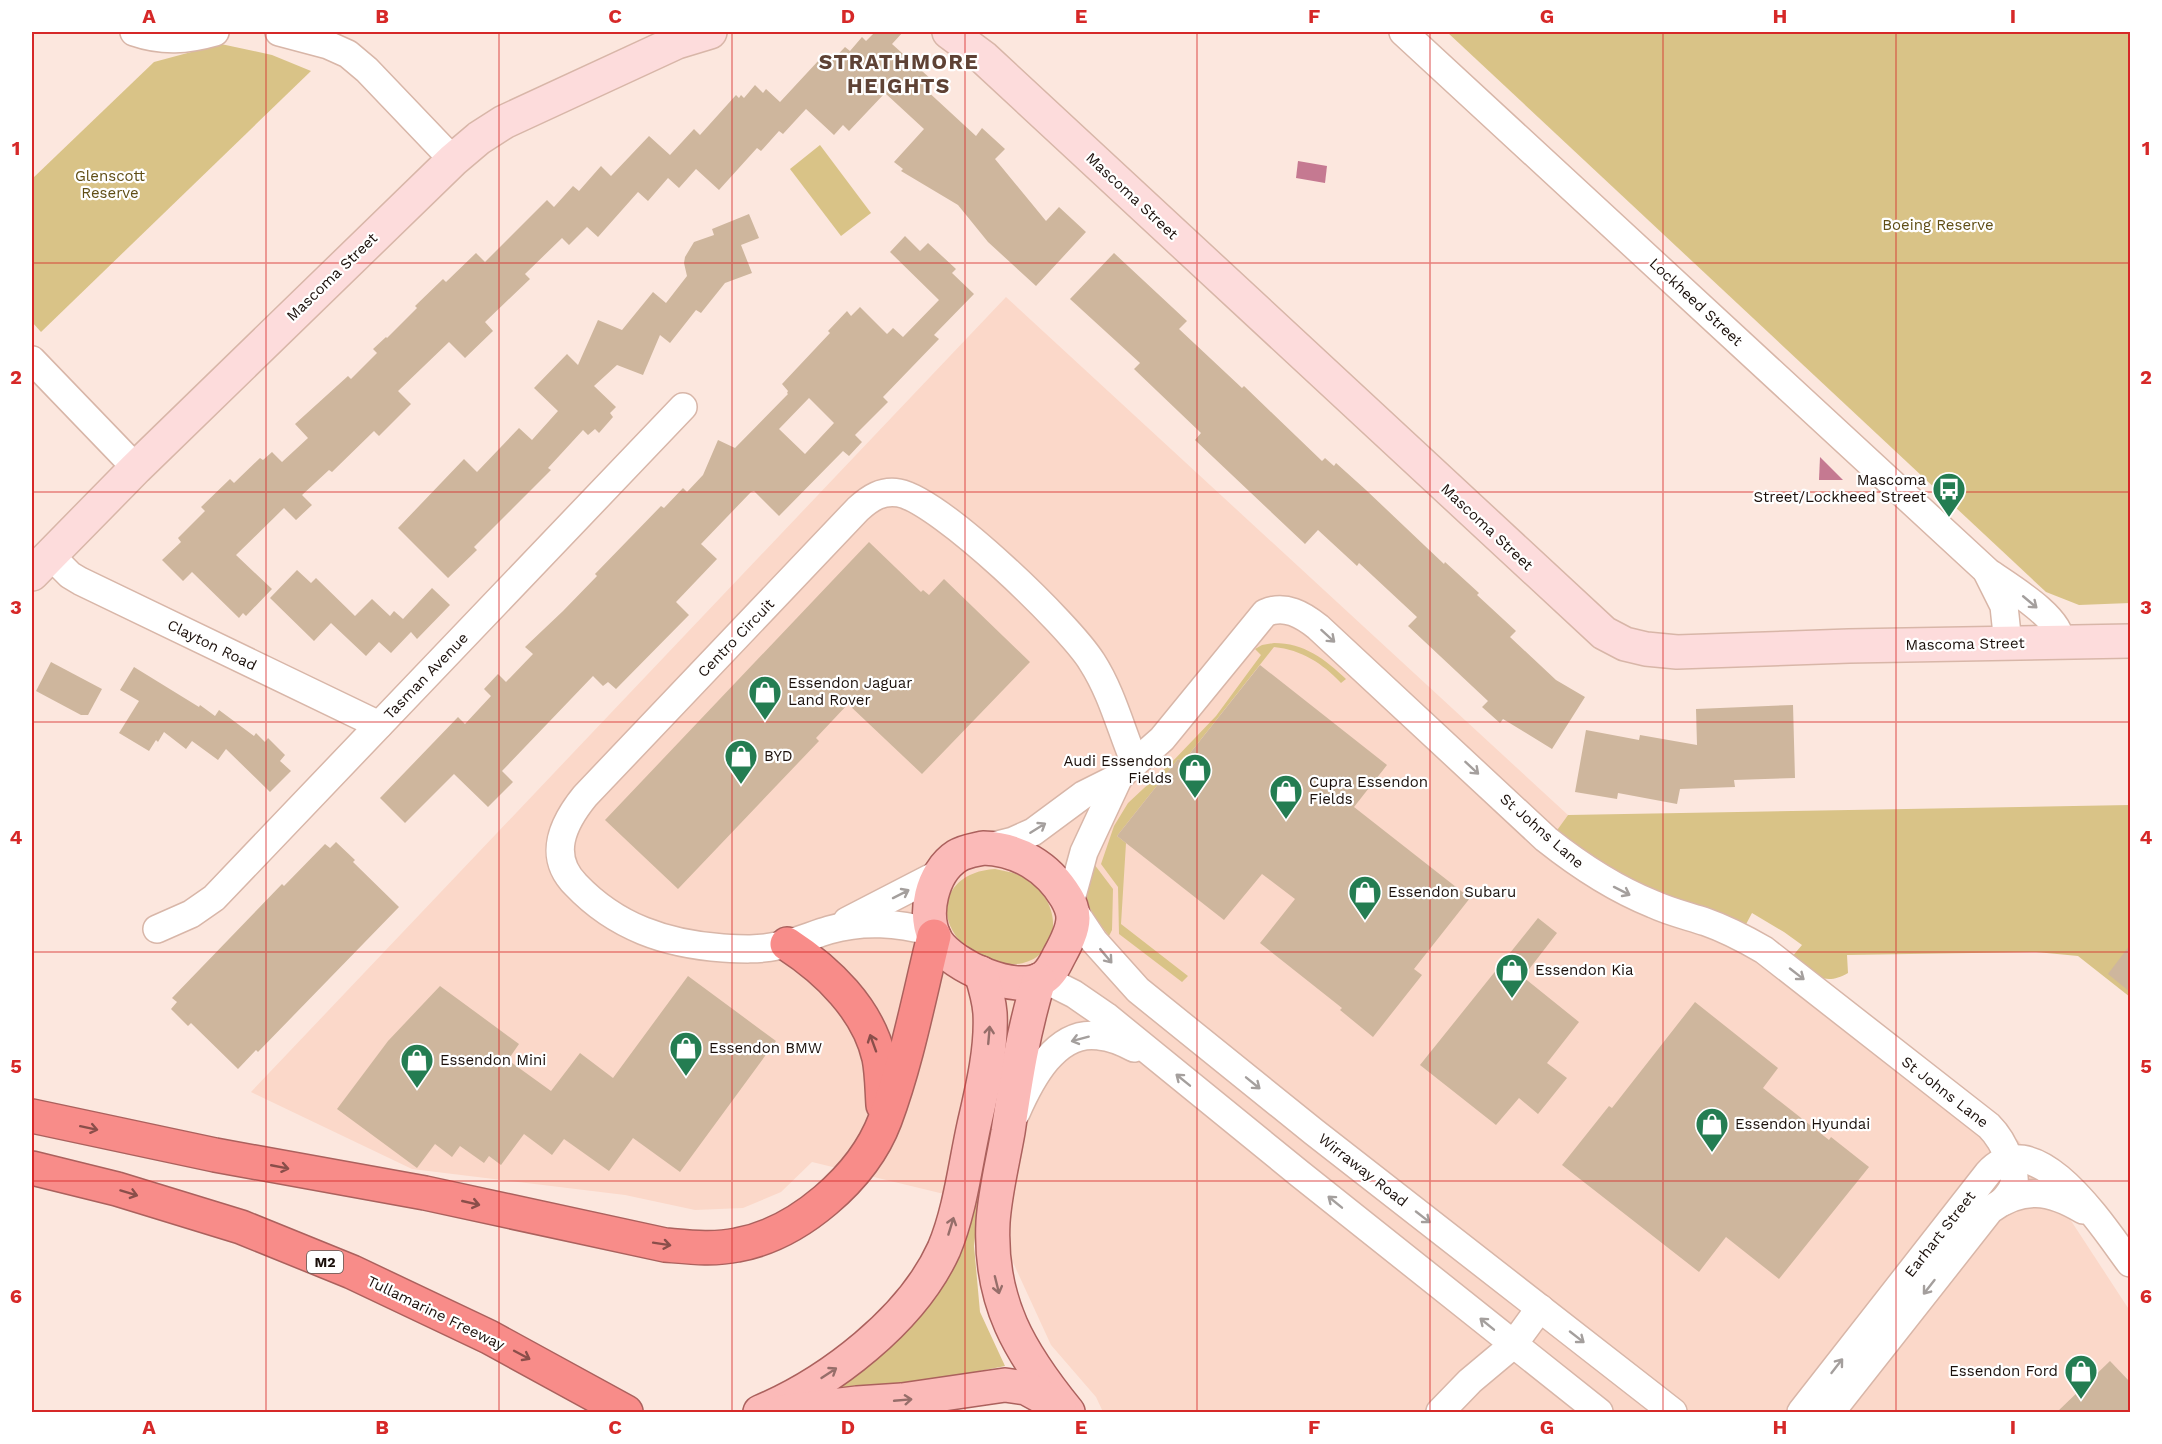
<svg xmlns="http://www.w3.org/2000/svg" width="2162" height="1444" viewBox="0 0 2162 1444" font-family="'Work Sans',sans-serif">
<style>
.built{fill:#fbd8c9}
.green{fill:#d9c387}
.water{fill:#c57991}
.building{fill:#ceb69d;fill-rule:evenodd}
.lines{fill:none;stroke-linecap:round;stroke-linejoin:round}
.street-casing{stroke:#d8b6a8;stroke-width:30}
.secondary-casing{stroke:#d8b6a8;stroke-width:36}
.primary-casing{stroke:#ab615d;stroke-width:36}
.highway-casing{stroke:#ab615d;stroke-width:36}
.street{stroke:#fff;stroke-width:27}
.secondary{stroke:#fddcdc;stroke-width:33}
.primary{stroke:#fbbab8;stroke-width:33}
.highway{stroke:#f88c89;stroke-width:33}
.oneway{stroke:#a49f9d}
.oneway2{stroke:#966e6a}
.oneway3{stroke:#8a4e4a}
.grid{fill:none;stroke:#d62828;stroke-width:1.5;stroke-opacity:0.55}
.labels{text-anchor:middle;stroke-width:4.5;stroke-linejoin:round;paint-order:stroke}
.shield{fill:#fff;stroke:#5f5854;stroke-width:1.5}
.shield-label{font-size:14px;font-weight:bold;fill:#1b100b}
.park-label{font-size:15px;fill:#604e15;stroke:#fff}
.street-label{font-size:15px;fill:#1b100b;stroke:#fff}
.poi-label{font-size:15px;fill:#1b100b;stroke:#fff;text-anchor:start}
.district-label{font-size:21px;font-weight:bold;letter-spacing:1.5px;fill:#5e4235;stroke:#fff}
.neatline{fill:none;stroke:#d62828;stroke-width:2}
.grid-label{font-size:20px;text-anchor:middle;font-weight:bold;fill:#d62828}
</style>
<rect width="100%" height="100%" fill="#fce7de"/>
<polygon class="built" points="1006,297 1568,815 1556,832 1818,978 2019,1141 2130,1311 2130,1412 1103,1412 1096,1397 1051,1345 1011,1258 1010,1210 812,1162 781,1192 743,1208 695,1210 625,1195 412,1169 251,1092"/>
<g class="green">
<polygon points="1447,32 2130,32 2130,603 2079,605 2046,592"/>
<polygon points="221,44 272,55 311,71 41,332 32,322 32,179 154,62"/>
<polygon points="820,145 871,213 841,236 790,169"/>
<path d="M1274,643C1304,643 1325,659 1346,679L1341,683C1322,663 1302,650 1274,647L1183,762L1178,759L1117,836L1126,843L1121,924L1188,976L1182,982L1119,934L1118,887L1101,864L1114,826L1128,803L1172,762L1216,716L1261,655L1255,649L1262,645Z"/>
<path d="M2130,805V997L2078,956L2036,952L1847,955L1848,973C1823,988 1810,972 1791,958L1802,945L1784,932L1752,913L1744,928L1619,878L1555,833L1568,815Z"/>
<path d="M1094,864L1113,889L1112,930L1109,936C1100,923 1083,905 1085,888C1086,880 1092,871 1094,864Z"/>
<path d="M995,869C1004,871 1013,872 1021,876C1051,891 1066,930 1039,955C1029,964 1013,966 1000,963C990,960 979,957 971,951C930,920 943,872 995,869Z"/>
<polygon points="974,1176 986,1182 978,1213 974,1246 980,1312 1005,1366 920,1383 835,1389 892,1341"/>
</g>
<g class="water">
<polygon points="1298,161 1327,166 1325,183 1296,178"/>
<polygon points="1820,457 1843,480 1819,480"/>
</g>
<g class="building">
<polygon points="875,32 903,32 892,44 932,80 924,88 976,136 982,128 1005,149 995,159 1046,221 1059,207 1086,232 1036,286 988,242 958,205 901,171 903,169 894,162 924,129 885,93 849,131 843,125 834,135 806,109 783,134 779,131 761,151 757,148 719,190 696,169 679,188 668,178 648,201 638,192 598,237 587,227 569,245 562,238 525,274 530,279 485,322 493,331 465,358 449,342 398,391 411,404 379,436 374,431 332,472 329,470 302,495 312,505 296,520 284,508 236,555 272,589 246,616 243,613 239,618 192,572 183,581 162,560 181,542 178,538 205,511 201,507 230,479 234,483 260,458 263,460 272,452 282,462 308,438 295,424 348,376 351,379 377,353 373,349 386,337 387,338 417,308 415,306 443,279 446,282 476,253 485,262 547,200 554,207 573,186 579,191 601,166 611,176 649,136 670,155 694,129 700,135 736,95 739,98 741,95 744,98 755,85 763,93 766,89 780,102 819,60 826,67 845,47 850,51 862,37 866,41"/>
<polygon points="749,214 759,238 741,245 752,273 725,283 701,313 696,310 670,343 660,335 643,375 617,365 594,386 616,407 610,413 613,417 599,433 595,429 588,435 583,430 548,468 551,470 474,547 477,550 448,578 398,528 464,459 477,472 519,428 532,440 558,411 534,388 567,354 578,365 598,320 622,330 653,292 666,303 687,276 684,263 685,257 694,242 714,235 712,229"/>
<path d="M905,236L920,251L928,243L956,269L952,273L974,294L934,335L939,339L883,397L888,402L855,435L862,442L849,456L843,451L779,516L754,491L751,492L701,544L717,559L676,602L689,615L616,689L608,682L603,686L593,676L502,771L513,782L488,807L454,774L405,823L380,798L458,717L465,724L491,696L484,689L498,674L506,682L533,654L525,647L563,611L597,576L595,574L661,506L664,508L683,488L687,492L703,475L718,440L735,448L788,394L787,393L788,391L782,384L830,333L828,331L847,311L851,316L860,307L887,334L893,328L903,337L939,300L890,252ZM809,398L834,423L805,454L779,429Z"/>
<polygon points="1114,253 1187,321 1179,329 1242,388 1244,386 1322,461 1325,458 1334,466 1336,463 1366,490 1444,564 1445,562 1479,593 1477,595 1516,631 1510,637 1556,680 1585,697 1552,749 1503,719 1500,723 1482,707 1488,701 1408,626 1417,617 1359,563 1357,566 1318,530 1305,544 1195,440 1201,433 1134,369 1140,363 1070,299"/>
<polygon points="869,542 921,592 923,590 929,595 944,579 1030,662 922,774 848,704 816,738 819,741 678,889 605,820"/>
<polygon points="297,570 311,583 316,578 355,616 372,599 390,616 394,611 403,619 432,588 450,605 417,639 411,632 391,653 379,642 366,656 331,623 314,641 270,598"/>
<polygon points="51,662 102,689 88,715 81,715 36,691"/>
<polygon points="1260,665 1387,765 1354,807 1470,898 1414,969 1422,975 1373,1037 1340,1010 1342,1008 1260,943 1295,899 1262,874 1224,920 1117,836 1178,759 1183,762"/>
<polygon points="134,667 199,707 200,705 215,716 219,710 254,736 256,733 265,742 268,738 285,755 280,761 291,771 270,792 226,749 218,760 192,741 186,749 164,732 158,742 156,740 149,751 119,733 139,701 120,690"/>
<polygon points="1793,705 1795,778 1734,780 1735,787 1680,789 1677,804 1618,793 1617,799 1575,792 1586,730 1639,740 1640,735 1697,745 1696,709"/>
<polygon points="336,842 355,860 353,862 399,907 258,1052 256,1050 238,1069 191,1023 188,1026 171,1009 177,1002 172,998 282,884 284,886 325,844 330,848"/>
<polygon points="1538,918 1557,933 1523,977 1579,1022 1547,1063 1567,1078 1538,1114 1519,1098 1496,1125 1420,1065"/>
<polygon points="2130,945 2130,992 2108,974"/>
<polygon points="688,976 776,1041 680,1172 633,1138 609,1171 564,1139 552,1155 524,1134 501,1165 489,1156 484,1163 460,1146 452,1157 435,1144 417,1168 337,1109 388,1041 440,986 519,1044 508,1060 551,1091 580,1053 613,1078"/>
<polygon points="1695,1002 1778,1068 1763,1088 1829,1140 1831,1137 1869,1167 1779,1279 1726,1237 1699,1272 1562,1165 1609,1106 1612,1108"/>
<polygon points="2110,1361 2130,1382 2130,1413 2056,1413"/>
</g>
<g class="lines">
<defs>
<g id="street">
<path d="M134,32C163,42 187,40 215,32"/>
<polyline points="279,32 328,45 348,54 367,70 453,160"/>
<path d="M1403,32L1988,572C2006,585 2063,618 2060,642"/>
<polyline points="32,360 136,468"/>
<polyline points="50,555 70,575 80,581 379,725"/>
<polyline points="1988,574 2004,606 2008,644"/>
<path d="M985,848L1013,841L1033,832L1083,795L1119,777L1162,739L1265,613C1285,604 1303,615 1318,627L1546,839C1580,866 1613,888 1653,904C1670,912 1688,916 1706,922C1726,929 1745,939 1764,950L1989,1126C1999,1136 2004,1145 2009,1159C2016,1178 2018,1186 2002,1202"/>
<polyline points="1070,903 1084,852 1119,777"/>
<polyline points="1072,908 1094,941 1138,990 1314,1132 1673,1412"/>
<polyline points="847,921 940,873"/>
<polyline points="157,929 191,914 214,898 683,407"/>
<path d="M932,932C897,923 865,920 829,930C812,935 795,943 777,946C759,950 741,949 723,948C666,944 616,927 576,885C547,856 563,823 585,796L858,509C870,498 882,490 899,493C941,501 1069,625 1092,662C1112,693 1121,730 1135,763"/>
<polyline points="1042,978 1074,994 1106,1016 1300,1174 1599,1412"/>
<path d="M1016,1113C1030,1081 1056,1029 1099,1036C1111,1037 1123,1042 1134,1048"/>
<polyline points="1440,1412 1470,1381 1513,1345 1540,1308"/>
<path d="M1801,1412L1988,1173C2036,1120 2105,1230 2130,1263"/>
<path d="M1831,1412L1990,1210C2022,1186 2050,1190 2083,1210"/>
</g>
<g id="secondary">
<polyline points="949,32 984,58 1604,633 1625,644 1646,649 1677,652 1849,646 2130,641"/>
<polyline points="32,574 136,468 453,160 479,138 504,122 677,42 710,32"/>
</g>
<g id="primary">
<path d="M983,848C1018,849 1048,867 1066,897C1070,904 1073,909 1073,918C1073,931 1065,945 1059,956C1055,964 1051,973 1043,978C1016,995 953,966 937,942C921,916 932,872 957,856C965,851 975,850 983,848Z"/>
<path d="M1039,980C1023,1032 1016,1078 1008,1132C1003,1161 995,1192 993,1222C989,1302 1020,1353 1068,1412"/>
<path d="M760,1412C829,1383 912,1320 944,1249C960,1211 965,1166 974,1125C982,1090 992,1050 990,1013C989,999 985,986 981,973"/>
<polyline points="782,1412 857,1403 902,1400 1005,1385 1026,1388 1059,1406"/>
</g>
<g id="highway">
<path d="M787,944C827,970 868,1009 879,1058C882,1073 882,1090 883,1105"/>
<path d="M32,1116L215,1155L425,1193L665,1245C689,1247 713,1250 737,1245C798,1234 863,1178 885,1120C907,1061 919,997 934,936"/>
<polyline points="32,1168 117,1189 241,1227 352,1272 489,1337 626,1412"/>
</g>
</defs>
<use href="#street" class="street-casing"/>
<use href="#secondary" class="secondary-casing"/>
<use href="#primary" class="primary-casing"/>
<use href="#highway" class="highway-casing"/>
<use href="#street" class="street"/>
<use href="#secondary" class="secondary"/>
<use href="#primary" class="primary"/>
<use href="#highway" class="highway"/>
</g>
<defs><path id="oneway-shaft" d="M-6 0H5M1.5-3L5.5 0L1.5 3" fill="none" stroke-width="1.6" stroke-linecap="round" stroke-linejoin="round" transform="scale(1.5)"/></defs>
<g class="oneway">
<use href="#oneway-shaft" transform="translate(2030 602) rotate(40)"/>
<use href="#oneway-shaft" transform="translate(1328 636) rotate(42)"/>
<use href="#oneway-shaft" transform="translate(1472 768) rotate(43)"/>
<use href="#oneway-shaft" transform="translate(1038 828) rotate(-32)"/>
<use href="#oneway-shaft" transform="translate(1622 891) rotate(27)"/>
<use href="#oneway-shaft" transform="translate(901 894) rotate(-27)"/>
<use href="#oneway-shaft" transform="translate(1106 956) rotate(50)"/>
<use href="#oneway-shaft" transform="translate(1797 974) rotate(38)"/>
<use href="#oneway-shaft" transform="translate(1080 1039) rotate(165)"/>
<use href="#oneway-shaft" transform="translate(1183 1080) rotate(-141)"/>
<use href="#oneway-shaft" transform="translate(1253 1083) rotate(39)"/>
<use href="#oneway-shaft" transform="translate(1335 1202) rotate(-141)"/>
<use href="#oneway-shaft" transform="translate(1423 1217) rotate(38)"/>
<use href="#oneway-shaft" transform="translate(1929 1287) rotate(128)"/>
<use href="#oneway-shaft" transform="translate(1487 1324) rotate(-141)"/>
<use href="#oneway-shaft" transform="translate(1577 1337) rotate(38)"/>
<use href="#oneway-shaft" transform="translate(1837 1366) rotate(-52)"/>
</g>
<g class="oneway2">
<use href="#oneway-shaft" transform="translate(989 1035) rotate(-85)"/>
<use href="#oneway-shaft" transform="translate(951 1226) rotate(-73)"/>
<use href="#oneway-shaft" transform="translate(997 1285) rotate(76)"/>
<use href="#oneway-shaft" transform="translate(829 1373) rotate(-33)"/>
<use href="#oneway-shaft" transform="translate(903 1400) rotate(-5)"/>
</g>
<g class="oneway3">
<use href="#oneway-shaft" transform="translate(873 1043) rotate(-110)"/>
<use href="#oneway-shaft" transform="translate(89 1128) rotate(12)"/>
<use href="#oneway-shaft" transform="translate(280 1167) rotate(11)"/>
<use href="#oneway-shaft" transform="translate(129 1193) rotate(17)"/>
<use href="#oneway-shaft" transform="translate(471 1203) rotate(13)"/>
<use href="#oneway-shaft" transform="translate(662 1244) rotate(9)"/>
<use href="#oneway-shaft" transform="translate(522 1355) rotate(28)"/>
</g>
<path class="grid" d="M266,32V1412M499,32V1412M732,32V1412M965,32V1412M1197,32V1412M1430,32V1412M1663,32V1412M1896,32V1412M32,263H2130M32,492H2130M32,722H2130M32,952H2130M32,1181H2130"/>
<defs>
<symbol id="bus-pin" viewBox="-11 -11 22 30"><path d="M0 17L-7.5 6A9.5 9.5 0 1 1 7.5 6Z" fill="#247d52" stroke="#fff"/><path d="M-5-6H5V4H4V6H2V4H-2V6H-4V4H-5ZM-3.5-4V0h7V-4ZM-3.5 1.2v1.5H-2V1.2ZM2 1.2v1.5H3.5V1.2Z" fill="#fff"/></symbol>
<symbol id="shop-pin" viewBox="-11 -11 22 30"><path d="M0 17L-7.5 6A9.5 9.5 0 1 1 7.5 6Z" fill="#247d52" stroke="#fff"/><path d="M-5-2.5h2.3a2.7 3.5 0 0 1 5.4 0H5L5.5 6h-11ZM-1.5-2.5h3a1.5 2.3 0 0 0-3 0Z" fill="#fff"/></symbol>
</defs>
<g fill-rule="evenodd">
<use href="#bus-pin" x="1930" y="470" width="38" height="52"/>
<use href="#shop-pin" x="746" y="673" width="38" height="52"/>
<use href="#shop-pin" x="722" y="737" width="38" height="52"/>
<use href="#shop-pin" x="1176" y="751" width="38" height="52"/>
<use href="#shop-pin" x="1267" y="772" width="38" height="52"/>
<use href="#shop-pin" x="1346" y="873" width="38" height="52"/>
<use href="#shop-pin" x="1493" y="951" width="38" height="52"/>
<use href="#shop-pin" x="667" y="1029" width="38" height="52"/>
<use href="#shop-pin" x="398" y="1041" width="38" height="52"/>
<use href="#shop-pin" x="1693" y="1105" width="38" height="52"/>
<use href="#shop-pin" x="2062" y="1352" width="38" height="52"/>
</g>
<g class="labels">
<rect class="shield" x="307" y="1251" width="36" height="22" rx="4.5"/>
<g class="shield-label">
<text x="325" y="1267">M2</text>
</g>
<g class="park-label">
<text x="110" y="181">Glenscott<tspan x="110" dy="17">Reserve</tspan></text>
<text x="1938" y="230">Boeing Reserve</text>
</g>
<g class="street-label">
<text transform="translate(1132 196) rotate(43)" y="5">Mascoma Street</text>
<text transform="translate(332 277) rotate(-44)" y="5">Mascoma Street</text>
<text transform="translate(1696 302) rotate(43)" y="5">Lockheed Street</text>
<text transform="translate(1487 527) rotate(43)" y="5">Mascoma Street</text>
<text transform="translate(736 638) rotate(-46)" y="5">Centro Circuit</text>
<text transform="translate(1965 644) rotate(-1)" y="5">Mascoma Street</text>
<text transform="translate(212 645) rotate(26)" y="5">Clayton Road</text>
<text transform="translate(426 676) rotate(-46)" y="5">Tasman Avenue</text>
<text transform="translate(1542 831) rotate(41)" y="5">St Johns Lane</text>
<text transform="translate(1945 1092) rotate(38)" y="5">St Johns Lane</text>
<text transform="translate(1363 1170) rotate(38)" y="5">Wirraway Road</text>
<text transform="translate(1940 1234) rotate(-52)" y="5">Earhart Street</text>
<text transform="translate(436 1313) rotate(26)" y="5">Tullamarine Freeway</text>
</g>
<g class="poi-label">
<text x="1926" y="485" text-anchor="end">Mascoma<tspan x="1926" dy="17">Street/Lockheed Street</tspan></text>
<text x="788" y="688">Essendon Jaguar<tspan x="788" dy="17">Land Rover</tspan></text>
<text x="764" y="761">BYD</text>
<text x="1172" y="766" text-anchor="end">Audi Essendon<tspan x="1172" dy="17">Fields</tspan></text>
<text x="1309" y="787">Cupra Essendon<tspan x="1309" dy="17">Fields</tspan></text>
<text x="1388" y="897">Essendon Subaru</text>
<text x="1535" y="975">Essendon Kia</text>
<text x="709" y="1053">Essendon BMW</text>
<text x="440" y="1065">Essendon Mini</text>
<text x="1735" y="1129">Essendon Hyundai</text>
<text x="2058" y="1376" text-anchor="end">Essendon Ford</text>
</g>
<g class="district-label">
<text x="899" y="69">STRATHMORE<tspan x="899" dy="24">HEIGHTS</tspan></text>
</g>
</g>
<rect width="2162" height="1444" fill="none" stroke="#ffffff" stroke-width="66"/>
<rect x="33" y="33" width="2096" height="1378" class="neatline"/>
<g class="grid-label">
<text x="149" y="23">A</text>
<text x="382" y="23">B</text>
<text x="615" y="23">C</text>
<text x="848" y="23">D</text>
<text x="1081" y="23">E</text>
<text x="1314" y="23">F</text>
<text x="1547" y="23">G</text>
<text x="1780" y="23">H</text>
<text x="2013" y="23">I</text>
<text x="16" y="155">1</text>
<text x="2146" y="155">1</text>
<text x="16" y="384">2</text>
<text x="2146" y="384">2</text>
<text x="16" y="614">3</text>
<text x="2146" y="614">3</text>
<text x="16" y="844">4</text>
<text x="2146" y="844">4</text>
<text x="16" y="1073">5</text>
<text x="2146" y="1073">5</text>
<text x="16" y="1303">6</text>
<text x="2146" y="1303">6</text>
<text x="149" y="1434">A</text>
<text x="382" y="1434">B</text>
<text x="615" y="1434">C</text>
<text x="848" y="1434">D</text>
<text x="1081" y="1434">E</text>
<text x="1314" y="1434">F</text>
<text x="1547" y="1434">G</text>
<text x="1780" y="1434">H</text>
<text x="2013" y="1434">I</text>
</g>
</svg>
